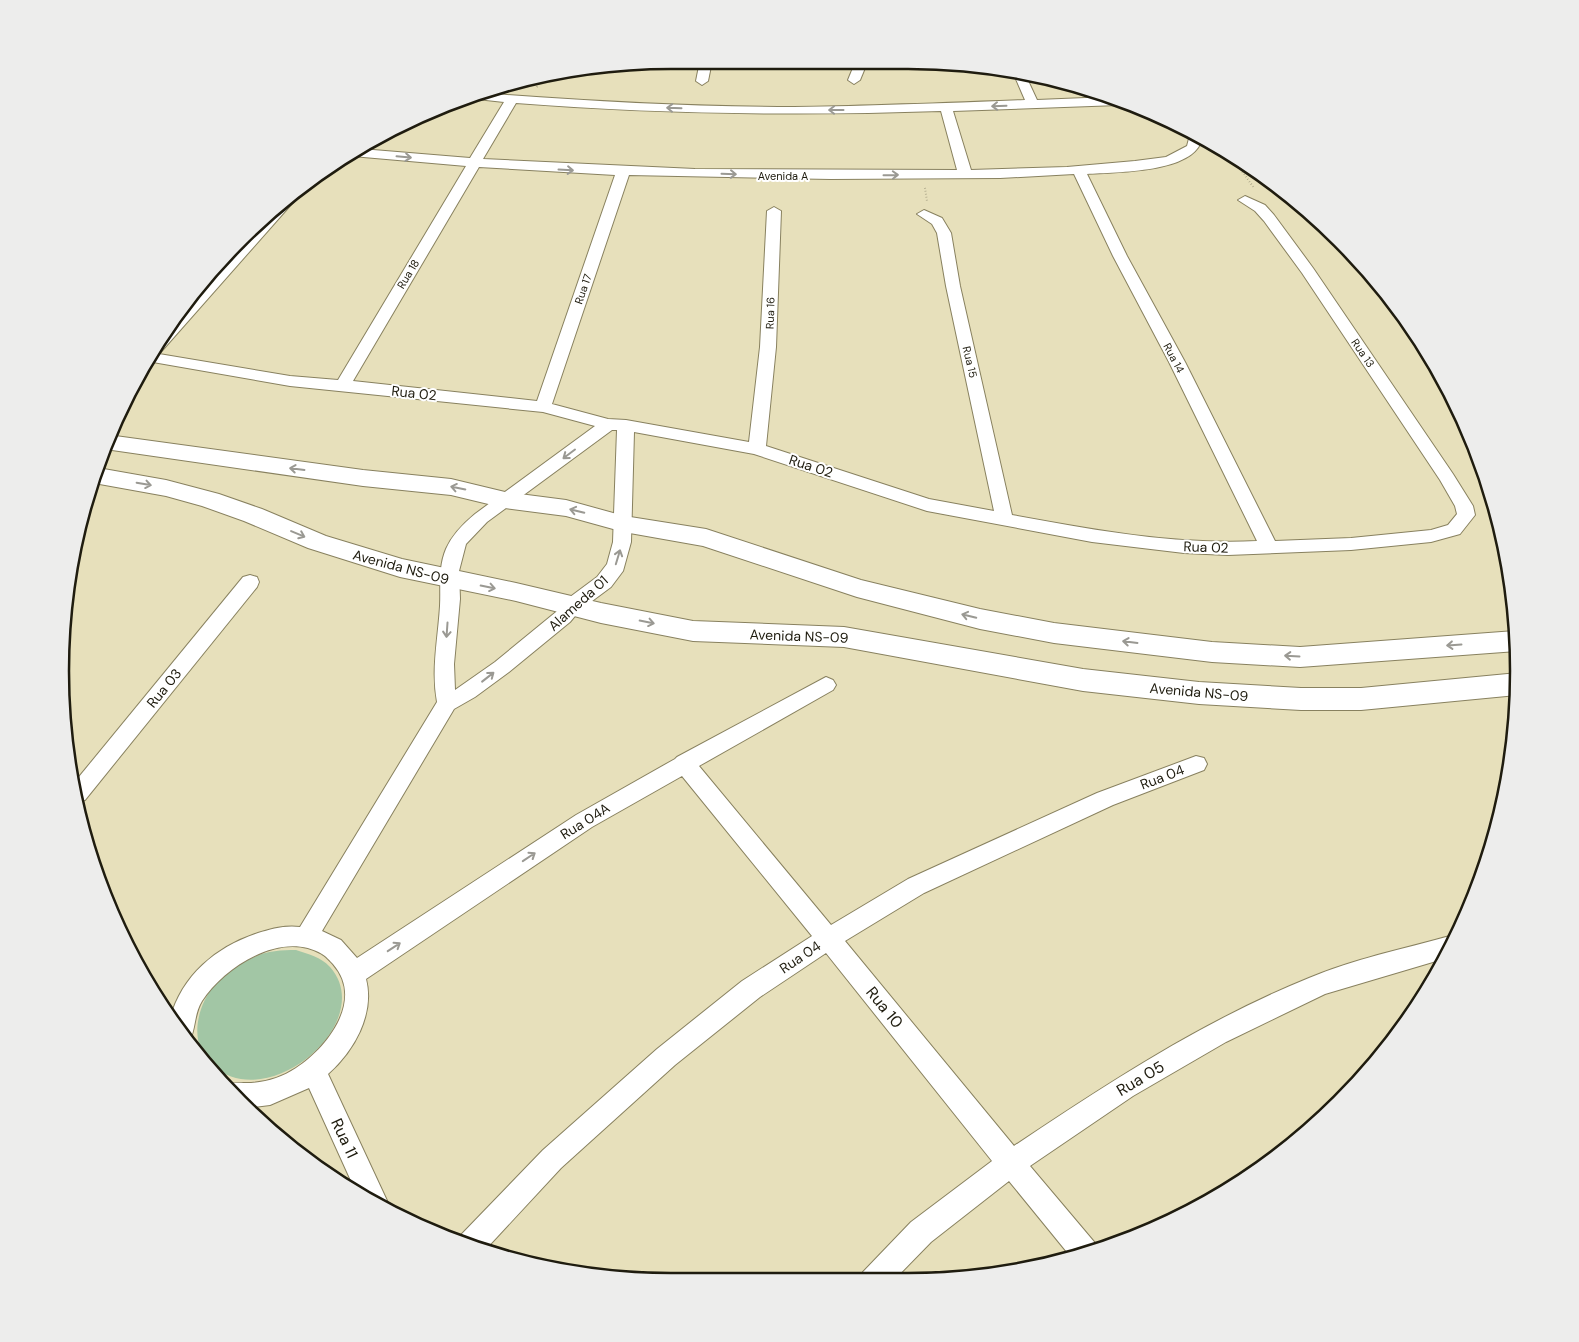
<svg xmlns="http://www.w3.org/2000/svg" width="1579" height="1342" viewBox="0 0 1579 1342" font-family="'DM Sans',sans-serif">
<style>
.green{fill:#a2c6a5}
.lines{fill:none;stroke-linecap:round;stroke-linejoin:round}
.street-casing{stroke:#88815f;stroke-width:2}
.secondary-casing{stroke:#88815f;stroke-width:2}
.path{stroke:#8f8a70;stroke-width:2;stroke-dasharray:0.5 2.5;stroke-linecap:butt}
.street{fill:#fff;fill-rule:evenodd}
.secondary{fill:#fff;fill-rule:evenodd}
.oneway{stroke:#9a9993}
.labels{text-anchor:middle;stroke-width:4;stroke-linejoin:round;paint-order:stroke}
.far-street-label{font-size:11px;fill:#1f1c0f;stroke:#fff}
.street-label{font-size:14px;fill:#1f1c0f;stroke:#fff}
.near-street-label{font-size:16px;fill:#1f1c0f;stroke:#fff}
.rim{fill:none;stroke:#1f1c0f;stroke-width:2.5}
</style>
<rect width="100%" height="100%" fill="#e7e0bb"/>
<path class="green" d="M296,950C308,954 321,957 330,967C378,1021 270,1115 213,1066C188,1045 196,1007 215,984C225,973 238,964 252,958C266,951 281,950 296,950Z"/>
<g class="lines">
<defs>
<g id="street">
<polygon points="700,61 712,61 708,81 702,85 696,81"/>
<polygon points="855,63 867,63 860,80 854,84 848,80"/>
<path d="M1012,70L1024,72L1037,100L1110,97L1124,103L1119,105L953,111L971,170L1067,167L1135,161L1166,157L1187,146L1191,131L1202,138C1196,173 1116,172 1087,174L1127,256L1185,362L1275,541L1351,538L1431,530L1448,525L1457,514L1455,506L1440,480L1302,273L1264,221L1255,211L1238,200L1245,196L1265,205L1274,215L1313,268L1453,474L1473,506L1475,515L1460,534L1431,542L1351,550L1228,555L1184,553L1092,542L927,511L754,454L634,432L631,542L623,571L611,587L580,610L570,622L509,672L475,697L454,709L322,931L341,940L357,958L576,815L675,759L677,757L826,677L833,680L836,685L833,690L699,766L831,925L908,879L1097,793L1196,756L1204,758L1207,764L1204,770L1113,805L924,893L845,941L1014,1146C1108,1083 1203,1021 1309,978C1354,959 1403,949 1450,936L1455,938L1443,959L1325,994L1226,1042L1133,1096L1030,1166L1095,1243L1097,1249L1071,1257L1009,1181L931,1242L892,1282H859L863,1272L911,1222L992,1161L826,953L760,997L675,1065L561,1168L484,1251L457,1242L459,1237L543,1150L657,1049L742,981L812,936L682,776L592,827L366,979C375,1014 354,1051 328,1074L389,1205L387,1210L365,1200L357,1194L309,1088L270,1105L245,1108L224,1085C232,1082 237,1083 246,1083C264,1083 281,1078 296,1068C327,1048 365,1000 333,964C330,961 326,956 322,954C281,930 224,967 202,1001C194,1014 196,1027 190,1040L188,1041L170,1019C182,975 216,947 258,933C271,929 285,925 300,927L437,702C431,670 438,639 440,606C441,587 438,568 446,549C452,535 463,524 475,514L595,426L543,412L290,386L147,361L163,331L197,293L271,209L295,194L297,197L295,200L159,354L290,376L338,380L466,166L352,156L361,149L470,158L504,102L468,98L481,93C585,101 690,107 794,107C871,106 948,103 1025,100ZM516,103C657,114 799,116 941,111L957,170L695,169L483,159ZM479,167L615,175L537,401L353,381ZM1074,174L1113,256L1169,362L1257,541C1175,545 1093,530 1012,515L960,286L951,233L942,218L924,210L917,214L932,224L937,233L946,286L994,511L929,499L766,446L776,347L781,211L774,207L767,211L760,347L749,442L626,420L608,419L552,404L629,175L831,179L1000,178ZM612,430H617L613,542L607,564L597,577L566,600L556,612L495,662L455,690L454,664L460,599L459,571L466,544L487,522Z"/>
<polygon points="250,575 257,577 259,582 257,587 85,800 79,802 74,783 243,577"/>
</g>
<g id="secondary">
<polygon points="108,435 363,470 451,479 505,492 566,500 624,516 706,529 861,580 980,609 1054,623 1212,642 1300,647 1515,631 1517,651 1300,667 1212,662 1054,643 980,629 857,597 703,546 624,532 566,516 505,508 451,495 363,486 105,449 103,449"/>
<polygon points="98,468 166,480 219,494 262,509 326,536 402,559 516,583 601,603 693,621 844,627 1083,669 1199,682 1301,688 1361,688 1518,673 1517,695 1361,710 1301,710 1199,704 1083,691 844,647 693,641 601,623 516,601 400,577 308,548 244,521 202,506 166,496 94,483"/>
</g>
</defs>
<use href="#street" class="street-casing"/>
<use href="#secondary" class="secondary-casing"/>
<g class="path">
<polyline points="537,87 543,77"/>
<polyline points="1232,157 1254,188"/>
<polyline points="925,188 927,201"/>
</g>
<use href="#street" class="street"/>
<use href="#secondary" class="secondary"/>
</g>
<defs><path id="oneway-shaft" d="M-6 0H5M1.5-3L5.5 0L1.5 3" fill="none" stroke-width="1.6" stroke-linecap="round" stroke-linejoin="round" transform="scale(1.25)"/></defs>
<g class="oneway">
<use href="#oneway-shaft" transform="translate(999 106) rotate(178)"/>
<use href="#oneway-shaft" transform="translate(674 108) rotate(-178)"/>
<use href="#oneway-shaft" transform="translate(836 110) rotate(180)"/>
<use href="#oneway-shaft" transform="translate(404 157) rotate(5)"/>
<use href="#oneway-shaft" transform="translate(566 170) rotate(3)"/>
<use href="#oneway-shaft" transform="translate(729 174) rotate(2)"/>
<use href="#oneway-shaft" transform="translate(891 175) rotate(-1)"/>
<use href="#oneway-shaft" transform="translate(569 454) rotate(143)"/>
<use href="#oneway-shaft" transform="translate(297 469) rotate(-173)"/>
<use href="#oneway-shaft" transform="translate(144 484) rotate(10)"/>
<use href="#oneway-shaft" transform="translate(458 488) rotate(-169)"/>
<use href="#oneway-shaft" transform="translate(577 511) rotate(-166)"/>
<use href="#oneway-shaft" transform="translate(298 534) rotate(23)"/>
<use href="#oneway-shaft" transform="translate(618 557) rotate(-73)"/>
<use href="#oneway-shaft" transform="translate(488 587) rotate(11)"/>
<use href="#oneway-shaft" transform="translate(969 616) rotate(-166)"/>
<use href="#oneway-shaft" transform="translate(647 622) rotate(11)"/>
<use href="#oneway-shaft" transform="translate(447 630) rotate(94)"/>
<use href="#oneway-shaft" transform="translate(1130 642) rotate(-173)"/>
<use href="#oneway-shaft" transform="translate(1454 645) rotate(176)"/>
<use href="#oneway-shaft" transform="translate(1292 656) rotate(-177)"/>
<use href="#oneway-shaft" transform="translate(488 677) rotate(-38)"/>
<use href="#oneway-shaft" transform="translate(529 857) rotate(-34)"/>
<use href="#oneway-shaft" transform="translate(394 947) rotate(-33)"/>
</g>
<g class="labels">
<g class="far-street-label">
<text x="783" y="180">Avenida A</text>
<text transform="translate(408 274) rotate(-59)" y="4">Rua 18</text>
<text transform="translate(583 289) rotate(-71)" y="4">Rua 17</text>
<text transform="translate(770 313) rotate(-88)" y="4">Rua 16</text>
<text transform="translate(1363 353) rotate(56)" y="4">Rua 13</text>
<text transform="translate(1174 358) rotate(62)" y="4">Rua 14</text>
<text transform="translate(970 362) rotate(77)" y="4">Rua 15</text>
</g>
<g class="street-label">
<text transform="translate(414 393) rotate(6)" y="5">Rua 02</text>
<text transform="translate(811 466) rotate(18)" y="5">Rua 02</text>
<text transform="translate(1206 547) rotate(2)" y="5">Rua 02</text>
<text transform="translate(401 567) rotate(15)" y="5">Avenida NS-09</text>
<text transform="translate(578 603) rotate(-42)" y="5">Alameda 01</text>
<text transform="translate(799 636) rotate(2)" y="5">Avenida NS-09</text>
<text transform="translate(164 688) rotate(-51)" y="5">Rua 03</text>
<text transform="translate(1199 692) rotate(5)" y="5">Avenida NS-09</text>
<text transform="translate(1162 777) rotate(-21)" y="5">Rua 04</text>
<text transform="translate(585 821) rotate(-32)" y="5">Rua 04A</text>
<text transform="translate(800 957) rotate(-34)" y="5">Rua 04</text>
</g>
<g class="near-street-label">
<text transform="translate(885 1007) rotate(51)" y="6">Rua 10</text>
<text transform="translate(1140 1078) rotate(-31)" y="6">Rua 05</text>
<text transform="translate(345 1138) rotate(65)" y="6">Rua 11</text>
</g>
</g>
<path d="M0 0H1579V1342H0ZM671 69H908A602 602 0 0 1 1510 671V671A602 602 0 0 1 908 1273H671A602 602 0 0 1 69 671V671A602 602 0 0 1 671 69Z" fill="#ededec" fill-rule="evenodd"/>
<path class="rim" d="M671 69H908A602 602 0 0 1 1510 671V671A602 602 0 0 1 908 1273H671A602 602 0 0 1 69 671V671A602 602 0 0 1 671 69Z"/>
</svg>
